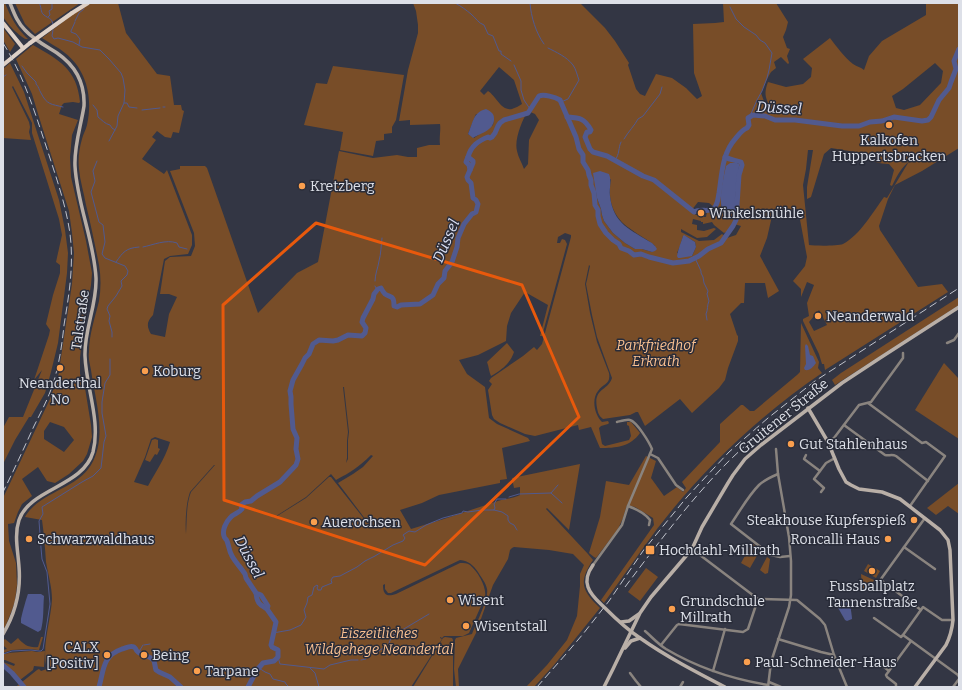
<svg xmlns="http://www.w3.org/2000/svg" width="962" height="690" viewBox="0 0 962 690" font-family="Bitter,serif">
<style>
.green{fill:#784d28;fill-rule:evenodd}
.water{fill:#515a8f}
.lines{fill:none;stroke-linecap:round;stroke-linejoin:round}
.stream{stroke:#515a8f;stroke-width:1}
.river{stroke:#515a8f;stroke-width:5}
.street{stroke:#8a847f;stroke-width:2.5}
.secondary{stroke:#b9afa7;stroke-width:3.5}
.primary{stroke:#ded0c6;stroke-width:4}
.rail{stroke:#c0c3cc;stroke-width:1;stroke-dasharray:8 4;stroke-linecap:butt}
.primary-bridge{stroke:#ded0c6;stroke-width:4}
.marked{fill:none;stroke:#e8590c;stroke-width:3;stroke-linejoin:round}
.poi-dot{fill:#fa9f4e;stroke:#292c39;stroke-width:1.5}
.labels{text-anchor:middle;stroke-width:3;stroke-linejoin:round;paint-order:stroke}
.poi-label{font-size:14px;fill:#dde0e8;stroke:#292c39;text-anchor:start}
.street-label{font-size:14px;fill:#dde0e8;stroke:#292c39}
.park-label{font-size:14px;font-style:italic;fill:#fac090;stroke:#292c39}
.water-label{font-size:15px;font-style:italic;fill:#dee2f3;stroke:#292c39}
</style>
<rect width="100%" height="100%" fill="#333644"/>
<g class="green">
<path d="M3,3H5C10,16 17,29 28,39H26C21,38 5,22 3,16C2,13 3,7 3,3Z"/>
<polygon points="15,3 80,3 35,34 25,24"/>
<path d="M91,3H118L126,33L157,74L170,76L174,105H181L182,110L184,111L179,133L173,132L171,138L165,137L157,131L152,137L156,140L142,159L164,174L167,170L192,235V245L188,254L170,256L164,259L153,315C146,322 147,327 151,334L165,337L169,314L177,297L169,294H160L165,261L170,257L191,256L195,246L194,233L170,171L180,169V166H205L207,168L258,313L297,273L318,262L339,151L373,158L397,155L408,157H417V148L429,145H440C439,137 441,130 440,124L410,125V120L399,121L408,70L418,33V25L416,11L413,3H580L605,28L615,41L629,63L628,65L636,89L640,94L645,96L656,74L672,78L686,88L697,99L702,96L694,73L693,24L715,23L724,22L723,3H776L788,22L786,30L783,37L787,48L790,49L787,56L789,63L788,64L781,57L774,62L776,68L771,72L767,79L761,93L768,112L773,114C768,100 762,98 768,82L786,87L803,84L811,77L812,68L803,59L830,38C837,47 844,57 853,64C857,67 861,67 864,70L869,56L882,41L926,15V3H959V148L922,171L895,185L888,199L879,226L880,230L918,287L942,284L948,292L825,370L824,364H822L819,354L803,321V319L809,316L807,303L814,285L807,282L801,297V289L793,281L805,266L807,257L798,209L779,210L775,212L772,216L767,238L760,256L779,291L768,298L765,283H745L744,303H741L730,314L737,335L738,336V341L728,368L725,380L719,388L692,413L680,399L645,426L638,412H636L630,415L603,419C599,416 598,413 597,408C593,388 608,391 612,378L597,337L592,315L586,284L587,280L590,266L589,265L585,284L590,313L597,342L609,373C611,385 603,383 598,391C591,400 595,415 602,422L608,421L609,423L608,424L601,426L599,428L602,444L605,446L629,440L631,436L629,426L627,425V422H631L640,433C630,447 616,448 600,448L591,427L579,430L578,425L535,436L525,434L500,423L494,419L492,415L488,390L492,384L489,381L491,378L523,356L534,347L537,350L542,344L571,237V235L565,233L558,237L557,243H560L562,239L565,240L567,244L542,336H540L548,305L525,292L511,313L507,326L506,341L478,355L459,360L467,374L485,387L489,418L497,424L528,438L530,441L502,448L507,479L500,480V483L439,495L422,503L400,510L411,529C439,521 467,511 495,502C503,499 512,499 520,495V487L514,488L512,478L580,464L569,530L547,508L546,509L588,554L593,560C578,582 582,591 600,608L554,665L534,687H526L547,665L567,640L577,616L580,586V574L584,565L573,554L549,550L514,547L512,548L510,550L508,559L493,585L476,633L458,669L459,687H456L454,669L455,640L456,638L472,634C476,624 489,598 487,589C486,583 481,577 478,572C473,565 469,561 460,560L391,593H388L385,589V584L383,585C383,595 387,597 396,594L460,563C464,563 467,563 470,565C478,572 487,587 485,597L469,633L463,636H444L442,638L440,637V638L442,639L411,687H18L17,686L19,684L22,686L24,684L22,682L37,670L39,669L41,671L47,669C41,647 51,621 52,599C52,587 48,574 46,562C45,548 44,534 42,520L25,517C39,492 77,489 91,465C108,437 95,400 91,370C90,364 88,358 89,352C89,334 95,318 99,301C101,289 101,277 99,265C95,245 91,225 86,205C84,193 80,181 79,169C78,159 79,149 82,139C83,134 86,130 87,125C93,98 87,70 65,53C58,47 49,43 42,38L81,8ZM935,63L943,71L941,83L920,105L904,110L896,108L892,96L903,89ZM499,67L514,80L522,104C519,106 515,108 512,109C501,111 496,96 488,91L484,95L480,91ZM528,111L535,114L539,120L529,140L528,164L524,169C522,163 518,157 517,151C514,140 522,120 528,111ZM476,114L494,118L493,125L474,138L468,134ZM831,148L868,154C873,164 879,163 889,164L894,170L890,185L892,186C898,174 903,163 916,158L908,163L887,198L884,197C873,212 860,235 843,244C838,246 816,246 809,245L803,185L806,169L808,150H813L807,187V199L811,197L824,154ZM730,163H737L739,164V167L736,191L735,210L726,215L723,212L721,205ZM611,179C607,201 613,218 632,230C639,236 648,239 655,246L652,252L642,249H635L625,243L613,233L604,221L602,215L601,209L597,198L596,190ZM698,202L709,203L715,208L712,211L707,212L706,217H704L703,215H696L691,211ZM693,219L701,221V222H703V224L712,222L714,225L724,233L726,232L729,234L734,224L741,226L736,235L727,238L722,234L714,240L699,241L681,232V229L697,238L707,237L716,229L714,228L704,231L697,230V225L692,224ZM683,236L687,237L695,242L696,247L692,256L677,253L680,246ZM819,310L827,325L814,331L809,322ZM343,387H344L349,432L348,440V459L346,463L347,458V441L348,432ZM155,437L170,442C165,459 156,471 148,486L134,482L145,457L151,439ZM371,455L373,456L363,467L353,474L338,483L366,520H365L331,477H329L306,498L274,518H273L306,497L331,474L336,480C351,472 359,467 371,455ZM214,465H215L191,492C186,505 187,520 186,534C185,522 186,503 190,492Z"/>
<polygon points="3,28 15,44 10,52 3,40"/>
<path d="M33,45C59,60 77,69 80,102L79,103L73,102L64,103L62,105L59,114L78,120L72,135L70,157L71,177L86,241L92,273L91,285L82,338L80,358V374L85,388L91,425L92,437L87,454L83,461L69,474L55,483L47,481L38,467L22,479L32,496L22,504L18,512L14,523L8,524L9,541L16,563L17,585L15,601L12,610L6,625L3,630V498L50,399L59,373L62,372L63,365L60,364L72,284L74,253L72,233L69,211L39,117L32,94L16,59ZM50,422L64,427L74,440L64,452L44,439V431Z"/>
<polygon points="10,63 24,92 59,200 65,230 68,253 67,273 58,343 51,372 45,393 31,417 29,417 15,440 3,464 3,428 9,417 23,417 42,370 34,380 49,335 50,330 46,324 53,295 60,273 60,265 56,262 62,235 59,219 32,133 32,123 13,86 12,87 29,122 30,127 29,132 31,140 3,138 3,69"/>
<polygon points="333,66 404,75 396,120 392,127 392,133 384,134 384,140 376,141 373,156 340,150 343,132 304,125 316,83 327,84"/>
<polygon points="959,297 959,305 835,385 832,380 841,373"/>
<path d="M801,323L819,362L818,368L822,373C759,416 703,469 657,529C639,553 622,578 604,603L601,600L654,525L653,518L635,507L627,505L623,518L618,529L596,558L594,557L589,553L600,517L606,481L629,485L646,456L656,461L651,478L664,496L677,487L683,492L686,488L682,482L720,442V424L741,405H743L750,411H754L797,375L800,372Z"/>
<path d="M507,343L514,352C510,364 501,370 491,376C489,372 489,367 487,362Z"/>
<polygon points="944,363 959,379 959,439 915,410"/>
<polygon points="155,439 158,440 158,448 160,449 157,455 155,454 150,462 145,460 152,440"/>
<polygon points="959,483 959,514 948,506 936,515 927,508"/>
<polygon points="752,543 756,546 755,548 756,549 755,552 758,554 750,568 741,563"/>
<polygon points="767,557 770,559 768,573 765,574 760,570"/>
<polygon points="868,564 880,571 876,578 864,571"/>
<polygon points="646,568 658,577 640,601 628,592"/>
<polygon points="861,574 874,580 871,586 873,588 869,591 862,588"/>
<path d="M41,637H43L39,650L29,649L12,650L3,653V650L7,649L3,645V641L5,639L11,644L18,638C24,645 29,648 38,647Z"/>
<polygon points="445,637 452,638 453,640 453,687 413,687 443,638"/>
<path d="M32,651L37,652L45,651L44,667L34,666L33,670L20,680L10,669L3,664V662L14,666L15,664L5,660H3V655L4,654C13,652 22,652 32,651Z"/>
</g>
<g class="water">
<path d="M486,109C490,111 494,113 494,118C495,130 481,133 473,138L468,134C473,123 473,112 486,109Z"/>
<path d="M730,163H737L739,164V167L736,191L735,210L729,216C714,212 724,177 726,166Z"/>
<path d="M600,171L609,174C612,182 609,187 610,196C613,224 631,230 652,243L655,246L657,249L655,251L652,252L642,249H635L625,243L613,233L604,221L602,215L601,209L597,198L593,173Z"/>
<path d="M684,235L695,242L696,247L692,256L680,258H678L677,256C678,249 681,243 683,236Z"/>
<path d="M806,344L808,346L810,355L813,356L816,363C813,367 810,371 805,370L804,368L806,364L805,346Z"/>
<path d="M28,594H41L44,596C43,608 44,619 41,630L38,632L21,623C21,622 21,621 21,620C21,617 27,596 28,594Z"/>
<path d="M846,599L849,600C850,603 852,616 852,619L847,621L845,620L837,606L838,603Z"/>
</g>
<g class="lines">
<g class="stream">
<path d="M39,3C42,7 40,12 44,15C49,19 51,17 53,24"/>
<path d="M455,3C461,6 466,10 471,14C476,18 478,23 484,25L488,34L493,36L499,51H501V54L511,61"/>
<path d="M530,3C531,17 536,33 544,44"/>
<polyline points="730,7 736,19 744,27 756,35 760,40 765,43 772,53 769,70 767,78 762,91 757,100 750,116"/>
<polyline points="48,17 50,15 49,11 52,9 52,3"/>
<polyline points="75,21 79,13 84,9"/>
<polyline points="75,22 71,31 71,32 76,34 80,39 79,45"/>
<polyline points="53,30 52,36 54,39 58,38 73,42 82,47 100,50 109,59 121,73 123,78 125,90 124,103 118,116 117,126 109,141"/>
<path d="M548,48C556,52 567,57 573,65C576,69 577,75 579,80L568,99L561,102"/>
<polyline points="514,65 521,81 521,90 524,100 530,109"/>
<path d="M22,66L27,73L36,82V84C39,87 39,90 41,93C47,105 51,104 63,107"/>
<polyline points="3,77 6,75"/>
<polyline points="124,103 127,103 129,107 137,108"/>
<path d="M93,105L97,110L98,117C102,120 105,124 110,125L112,128L115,130"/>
<polyline points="163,107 165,107"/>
<polyline points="142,110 160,108"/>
<path d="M624,139C628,132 635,125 638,119L643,116L660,94L662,87"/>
<path d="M615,160C620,154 618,148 621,142"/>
<polyline points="97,161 93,171 95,181 91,192 99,222 103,225 105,242 102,254 105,258 125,266 128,271 127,275 121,281 122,286 116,296 108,306 107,309 110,316 109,321 112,332 112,337"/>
<path d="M143,247C153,245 166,239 177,243L179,247L187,249"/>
<path d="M695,258L701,271V273L703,277L704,283L708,291L707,294L709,301C707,305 708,310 706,314L707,320"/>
<path d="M116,262C123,252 126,248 139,247"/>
<path d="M375,281C375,274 378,268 379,261C381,254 381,246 382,238"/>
<polyline points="375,286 377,290"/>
<polyline points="551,493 562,503"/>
<polyline points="509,497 519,494 551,493 558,485"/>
<polyline points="494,510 502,512 508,516 508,520 510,523 514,525 517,530"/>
<polyline points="273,633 290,630 301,625 306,617 304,610 307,603 308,597 312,595 314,587 317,585 318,586 317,588 318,590 321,590 322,587 332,583 331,580 333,577 340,576 357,567 365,561 375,556 393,545 403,541 405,538 403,535 409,531 415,532 426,525 443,518 462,513 463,511 468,512 482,510 494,510 495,508 494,504 497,499 506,499"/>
<polyline points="389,643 392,636 429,614"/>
<polyline points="144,645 150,644"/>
<polyline points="137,651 140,650 143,645"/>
<polyline points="3,654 12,651 31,650 39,651 41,651 43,649 50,604 47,572 42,559 41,548 39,521 43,514 42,507 82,482 93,476 101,468 104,442 106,436 102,413 102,402 105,383 110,375 110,359"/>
<polyline points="278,657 280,664 324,669 330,665 351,660 358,660"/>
<path d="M361,660L366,659C368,653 370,653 376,653L387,645"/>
<polyline points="259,668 265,672 270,674 273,679 285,682 286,684 289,687"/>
<polyline points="310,668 315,673 319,687"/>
</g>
<g class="river">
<path d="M567,117C580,118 584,118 591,130L590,132H587L585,137L590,149L593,152L607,156L643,176L654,180L694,212C701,208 709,213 714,208C718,204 718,198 719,193C722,174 722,153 736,138C740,133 742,130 747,128L749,125L748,118L753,115L765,116L775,120H795L842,126H859L870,122L882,121L894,117L922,121L928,120L931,117L939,100L949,88L951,82L956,69L954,61L959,49"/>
<polyline points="468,157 466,162 469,165 470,170"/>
<path d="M256,593C257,603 259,604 267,609"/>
<polyline points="3,665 12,673 24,687"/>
<path d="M99,687C104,670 102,656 122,649C126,648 130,645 134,647C137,649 135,650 138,652C142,656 151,655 154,661C155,664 155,667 156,670L159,672L170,677L181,687"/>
<path d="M248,687L257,670L263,663L274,661L278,657V650L272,647L271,645L276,622L267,609L268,606L261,595L256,593L246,578L245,574C241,568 236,563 232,556C229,551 229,546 227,541C226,539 224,538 224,536C222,530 226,522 230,518C234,513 238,514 242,509L241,505L245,502L251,501L257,496L280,482L296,465L298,459L296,449L297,438L293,429L291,404V397L290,391L293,380L302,364L305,358L309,354L313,344L319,340L333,341L338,340L348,335L362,336L365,333L366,328L362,322L363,318L373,299L374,294L378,289L381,288C382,290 383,292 385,294C391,298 394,295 394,306L397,307L401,305L420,304L433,295L438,284L444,278L445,271L452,262L457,247L458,238L464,224L472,214L476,212L478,204L476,200L473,198L471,183L468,180L467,177L473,163V161L468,157C471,146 478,141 488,137L490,138L492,137L495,133L498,126L500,123L504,120L528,113L539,96C544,94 555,97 560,100L576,137L579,149L583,155V162L588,170L589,175L591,180V185L594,193L595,205L598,210V216L600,224L606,233L613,240L619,244L621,248L629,251L634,255L641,254L649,257L673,263L689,261L699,256L708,249L721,243L733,226L736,220L739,175L742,165L741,162C735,160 730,160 725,157"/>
</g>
<g class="street">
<polyline points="947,343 954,340 959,333"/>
<polyline points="868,403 922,443 926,442 945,456 910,506"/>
<path d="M844,425L885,455C889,456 892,454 896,456L928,481"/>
<polyline points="828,442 834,438 859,405 871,402 903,358 903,353"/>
<polyline points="650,454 658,458 676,485 683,490"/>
<polyline points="806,455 804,459 820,471"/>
<path d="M778,474C771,477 764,480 759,485C748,496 740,511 731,524L771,555L780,557L790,556"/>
<polyline points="821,492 824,488 814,479 826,463 835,458"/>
<path d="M628,506C636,509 645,513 650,520L649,525"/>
<polyline points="904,547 935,569"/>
<polyline points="692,549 758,599 797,600 820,619 825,625 834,655 847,687"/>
<path d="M593,565L622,525L628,506L652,449C649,442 637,422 630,420C627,419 621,421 617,422"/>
<polyline points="921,610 882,581 881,579 925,518"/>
<polyline points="874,618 901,637 903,635 958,675 959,677"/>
<path d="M645,631C652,637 658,644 666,649C698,668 732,679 768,685"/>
<polyline points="903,635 923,607 942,620 953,620"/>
<polyline points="778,639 821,652 834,655"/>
<polyline points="661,645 677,625 679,624 743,632 748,629 758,599"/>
<polyline points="878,662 889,671"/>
<polyline points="713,671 725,629"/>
<polyline points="630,673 636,681 641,687"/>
<polyline points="769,682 781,687"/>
<polyline points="680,687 683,682"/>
<polyline points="768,687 771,662 789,607 791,595 791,561 789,537 778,474 776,449"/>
<polyline points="896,687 896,684 887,677 886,675 911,641"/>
<polyline points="953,687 959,679"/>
</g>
<g class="secondary">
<path d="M808,408L828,442L839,469L846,482L851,485L859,489L882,492L900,499L940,530L948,540L950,550L953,620C952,630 950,637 946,645L915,687"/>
<path d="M593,565C588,572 585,579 588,587C591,596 599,602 605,608C616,619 628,630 640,638C667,657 696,672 725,687"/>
<polyline points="621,622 629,621 639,614"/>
<path d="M3,634C15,614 21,591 19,567C18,551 14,535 19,520C30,488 83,487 93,452C101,421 86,387 85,356C84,330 97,305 96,278C94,240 77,204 75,166C74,145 81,126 84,106C85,84 76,66 57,53C46,46 34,40 25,30C17,22 14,13 10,3"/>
<polyline points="625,648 631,641 640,638"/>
<polyline points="604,687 613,669 640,613 651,597 692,549 702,527 728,483 733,475 745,459 761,445 842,383 880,358 959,307"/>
</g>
<g class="primary">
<polyline points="72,13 88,3"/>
<polyline points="3,23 23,48"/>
<polyline points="3,65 30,43"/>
</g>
<g class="rail">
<path d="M3,43C24,76 35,113 47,149C56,177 66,205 70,234C74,265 69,295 64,325C62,345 59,365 53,384C48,399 41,412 34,426C24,448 14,470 3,492"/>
<path d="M625,587C656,546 686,506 721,469C747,442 777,419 805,395"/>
<polyline points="537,687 566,654 583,634 609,601 643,551 664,525 687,497 729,452 768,418 815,381 959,288"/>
</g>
<polyline class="primary-bridge" points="30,43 72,13"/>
</g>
<path class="marked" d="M316,223L522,285L579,417L425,565L224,500L223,305Z"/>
<g class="poi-dot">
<circle cx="889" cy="125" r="4"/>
<circle cx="302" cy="186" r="4"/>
<circle cx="701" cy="213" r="4"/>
<circle cx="818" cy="316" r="4"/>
<circle cx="60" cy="368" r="4"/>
<circle cx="145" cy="371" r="4"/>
<circle cx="791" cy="444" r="4"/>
<circle cx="914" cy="520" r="4"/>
<circle cx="314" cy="522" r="4"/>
<circle cx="29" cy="539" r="4"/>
<circle cx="888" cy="539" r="4"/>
<rect x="645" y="545" width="10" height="10" rx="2"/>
<circle cx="872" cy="571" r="4"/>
<circle cx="450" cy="600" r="4"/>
<circle cx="672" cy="609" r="4"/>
<circle cx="466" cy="626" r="4"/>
<circle cx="107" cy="655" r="4"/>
<circle cx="144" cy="655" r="4"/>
<circle cx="747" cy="662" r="4"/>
<circle cx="197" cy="671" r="4"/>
</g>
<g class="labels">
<g class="poi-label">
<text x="889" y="145" text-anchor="middle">Kalkofen<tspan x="889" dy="16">Huppertsbracken</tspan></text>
<text x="310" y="191">Kretzberg</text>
<text x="709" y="218">Winkelsmühle</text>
<text x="826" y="321">Neanderwald</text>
<text x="153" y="376">Koburg</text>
<text x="60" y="388" text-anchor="middle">Neanderthal<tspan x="60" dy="16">No</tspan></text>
<text x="799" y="449">Gut Stahlenhaus</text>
<text x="906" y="525" text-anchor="end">Steakhouse Kupferspieß</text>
<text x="322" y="527">Auerochsen</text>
<text x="37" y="544">Schwarzwaldhaus</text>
<text x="880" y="544" text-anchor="end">Roncalli Haus</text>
<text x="659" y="555">Hochdahl-Millrath</text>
<text x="872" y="591" text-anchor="middle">Fussballplatz<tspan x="872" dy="16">Tannenstraße</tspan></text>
<text x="458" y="605">Wisent</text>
<text x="680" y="606">Grundschule<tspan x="680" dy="16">Millrath</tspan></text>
<text x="474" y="631">Wisentstall</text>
<text x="99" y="652" text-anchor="end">CALX<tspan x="99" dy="16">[Positiv]</tspan></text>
<text x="152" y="660">Being</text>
<text x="755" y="667">Paul-Schneider-Haus</text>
<text x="205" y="676">Tarpane</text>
</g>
<g class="street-label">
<text transform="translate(80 320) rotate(-82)" y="5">Talstraße</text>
<text transform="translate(783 416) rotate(-39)" y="5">Gruitener Straße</text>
</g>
<g class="park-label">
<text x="656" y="350">Parkfriedhof<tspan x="656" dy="16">Erkrath</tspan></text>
<text x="379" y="638">Eiszeitliches<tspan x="379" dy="16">Wildgehege Neandertal</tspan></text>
</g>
<g class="water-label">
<text transform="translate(779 108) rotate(3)" y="5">Düssel</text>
<text transform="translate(446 241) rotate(-67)" y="5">Düssel</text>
<text transform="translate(249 557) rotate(62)" y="5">Düssel</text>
</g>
</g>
<rect width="962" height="690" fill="none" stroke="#dde0e8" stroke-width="8"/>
</svg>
